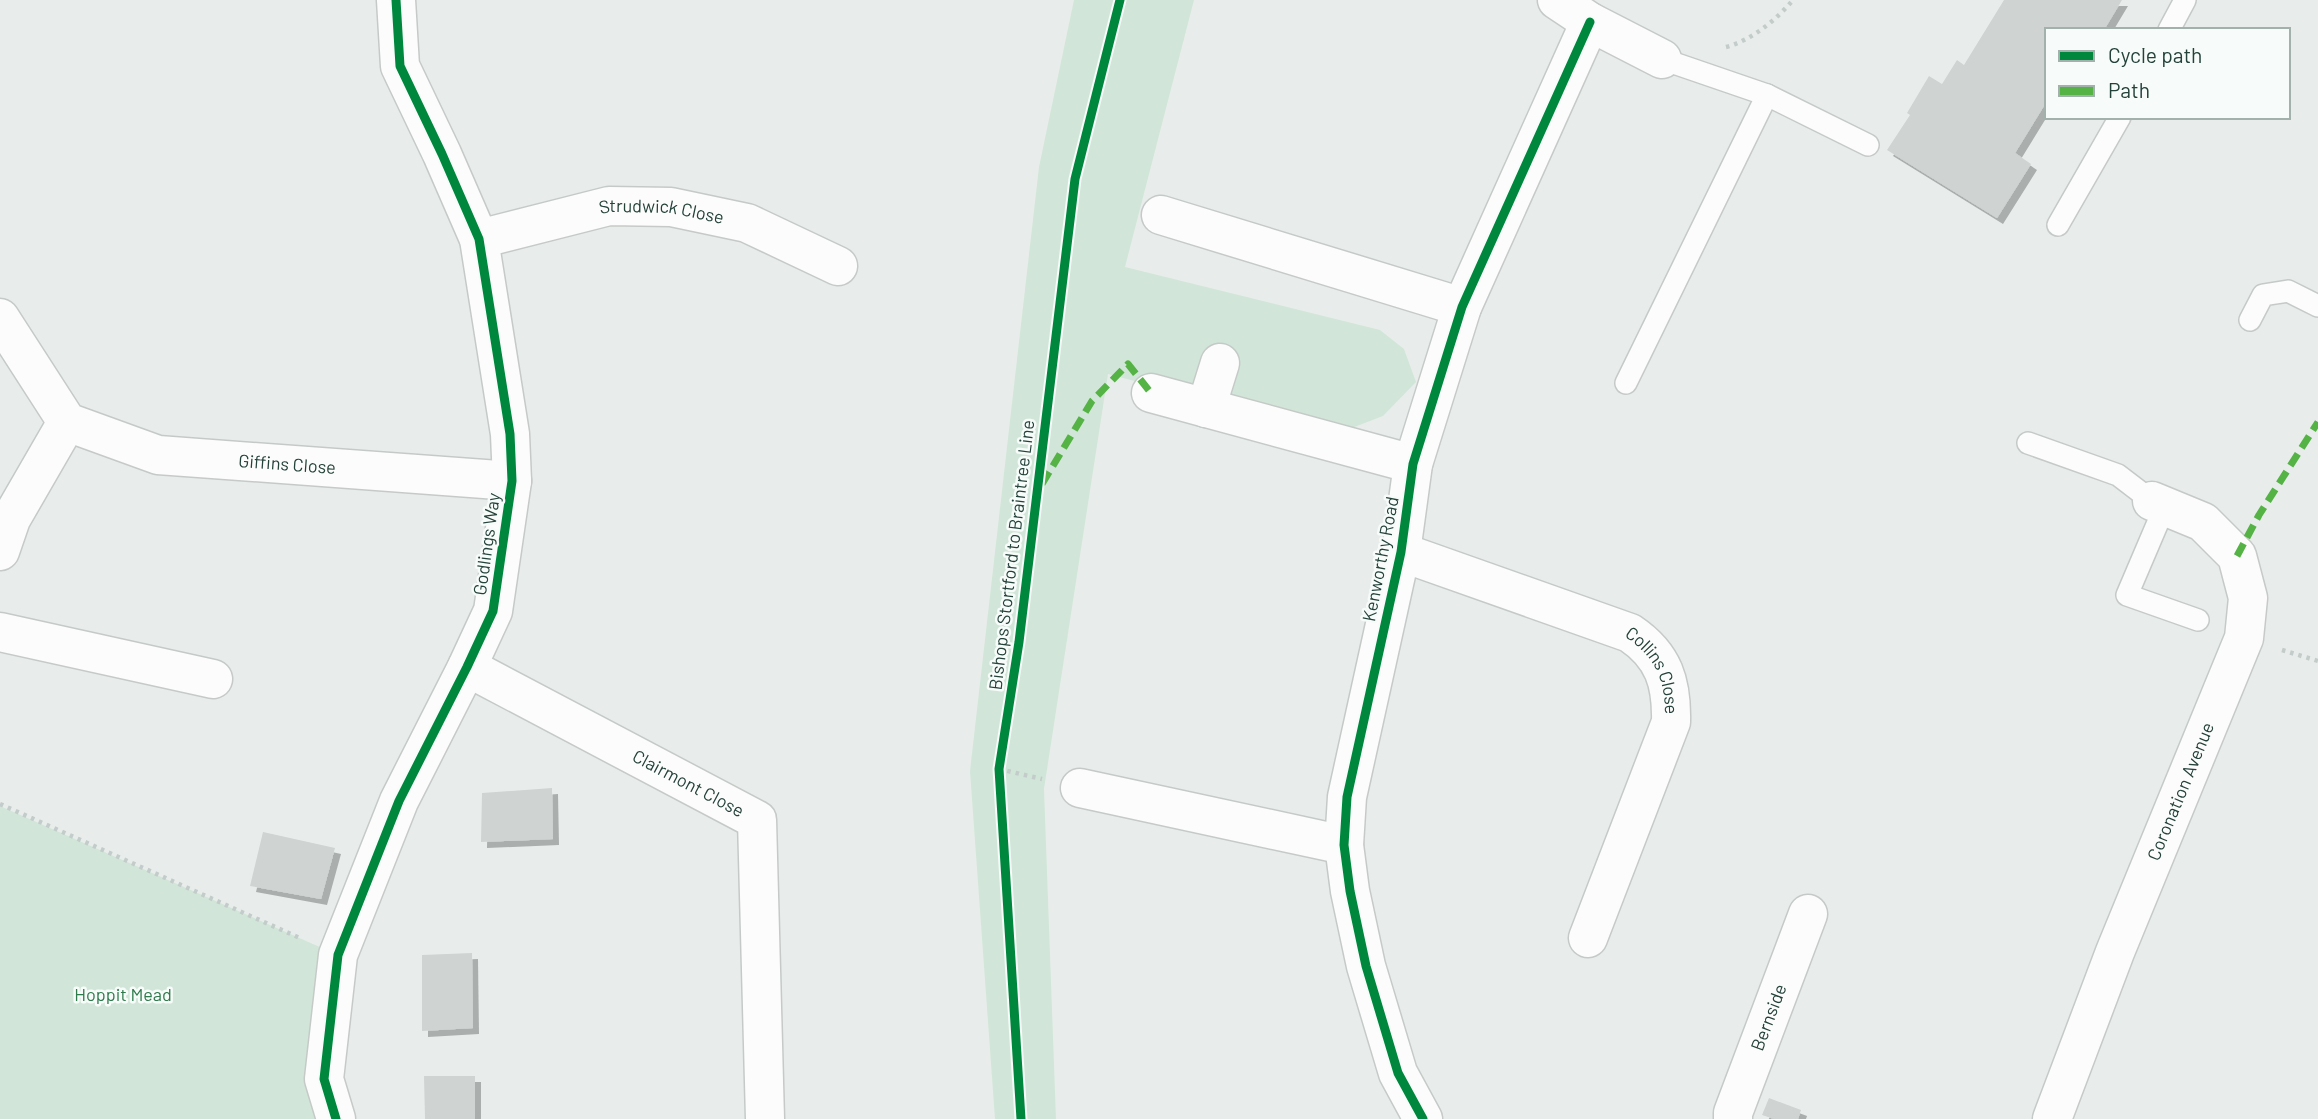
<svg xmlns="http://www.w3.org/2000/svg" width="2318" height="1119" viewBox="0 0 2318 1119" font-family="Barlow,sans-serif">
<style>
.green{fill:#d1e6d8}
.building{fill:#cfd4d2;filter:url(#shadow)}
.lines{fill:none;stroke-linecap:round;stroke-linejoin:round}
.lane-casing{stroke:#c5cac8;stroke-width:24}
.street-casing{stroke:#c5cac8;stroke-width:41}
.path{stroke:#c3ccca;stroke-width:4.5;stroke-dasharray:3.5 5;stroke-linecap:butt}
.lane{stroke:#fcfcfc;stroke-width:21}
.street{stroke:#fcfcfc;stroke-width:38}
.quiet{stroke:#55b346;stroke-width:7;stroke-dasharray:14 7;stroke-linecap:butt}
.cycleway-casing{stroke:#f7fbf9;stroke-width:13}
.cycleway{stroke:#00873e;stroke-width:9}
.labels{text-anchor:middle;stroke-width:5;stroke-linejoin:round;paint-order:stroke}
.street-label{font-size:18px;fill:#24423a;stroke:#f7fbf9}
.park-label{font-size:18px;fill:#2d7a4b;stroke:#f7fbf9}
</style>
<defs>
<filter id="shadow"><feDropShadow dx="6" dy="6" stdDeviation="0" flood-color="#0004"/></filter>
</defs>
<rect width="100%" height="100%" fill="#e8edeb"/>
<g class="green">
<polygon points="1074,0 1194,0 1125,267 1380,330 1404,349 1416,382 1383,416 1336,434 1108,374 1044,789 1056,1119 995,1119 970,771 1039,167"/>
<polygon points="0,806 338,955 329,1119 0,1119"/>
</g>
<g class="building">
<polygon points="2004,0 2122,0 2104,30 2047,30 2047,101 2015,153 2031,164 1997,218 1887,150 1910,115 1907,113 1929,76 1942,84 1957,60 1964,65"/>
<polygon points="552,788 553,839 481,842 482,793"/>
<polygon points="263,832 335,848 321,899 250,886"/>
<polygon points="472,953 473,1028 422,1031 422,955"/>
<polygon points="424,1076 475,1076 475,1119 425,1119"/>
<polygon points="1769,1098 1801,1110 1798,1119 1774,1119 1762,1115"/>
</g>
<g class="lines">
<defs>
<g id="lane">
<polyline points="2169,30 2185,0"/>
<polyline points="1662,59 1767,95 1868,145"/>
<polyline points="2058,225 2120,117"/>
<polyline points="2250,320 2263,295 2288,291 2318,306"/>
<polyline points="1626,383 1767,95"/>
<polyline points="2028,443 2118,475 2152,501"/>
<polyline points="2165,506 2127,595 2198,620"/>
</g>
<g id="street">
<polyline points="1557,0 1590,22 1662,59"/>
<polyline points="1161,215 1462,307"/>
<path id="s1" d="M479,239L609,206L671,207L747,223L838,266"/>
<path id="s2" d="M0,318L67,422L158,455L512,481"/>
<polyline points="1151,393 1413,464"/>
<polyline points="1206,408 1220,363"/>
<polyline points="0,551 11,519 67,422"/>
<path id="s3" d="M1401,552L1630,633C1664,656 1672,683 1671,722L1588,938"/>
<polyline points="0,632 213,679"/>
<path id="s4" d="M467,667L757,820L765,1119"/>
<polyline points="1080,788 1344,845"/>
<polyline points="336,1119 324,1079 338,955 399,801 467,667 493,611 512,481 510,434 479,239 442,154 400,66 396,0"/>
<polyline points="1423,1119 1398,1073 1366,966 1350,891 1344,845 1347,797 1401,552 1413,464 1462,307 1590,22"/>
<path id="s5" d="M1733,1119V1113L1808,914"/>
<path id="s6" d="M2052,1119L2115,952L2244,638L2248,598L2237,556L2203,522L2152,501"/>
</g>
</defs>
<use href="#lane" class="lane-casing"/>
<use href="#street" class="street-casing"/>
<g class="path">
<path d="M1726,47C1752,40 1776,20 1793,0"/>
<polyline points="2282,650 2318,661"/>
<polyline points="999,769 1042,779"/>
<polyline points="0,804 302,939"/>
</g>
<use href="#lane" class="lane"/>
<use href="#street" class="street"/>
<g class="quiet">
<polyline points="1042,484 1092,401 1128,364 1151,393"/>
<polyline points="2237,556 2259,515 2318,422"/>
</g>
<defs>
<g id="cycleway">
<polyline points="336,1119 324,1079 338,955 399,801 467,667 493,611 512,481 510,434 479,239 442,154 400,66 396,0"/>
<polyline points="1021,1119 999,769 1019,642 1075,179 1120,0"/>
<polyline points="1423,1119 1398,1073 1366,966 1350,891 1344,845 1347,797 1401,552 1413,464 1462,307 1590,22"/>
</g>
</defs>
<use href="#cycleway" class="cycleway-casing"/>
<use href="#cycleway" class="cycleway"/>
</g>
<g class="labels">
<g class="street-label">
<text dy="6" stroke="none"><textPath href="#s1" startOffset="187">Strudwick Close</textPath></text>
<text dy="6" stroke="none"><textPath href="#s2" startOffset="350">Giffins Close</textPath></text>
<text transform="translate(487 544) rotate(-82)" y="6">Godlings Way</text>
<text transform="translate(1012 555) rotate(-83)" y="6">Bishops Stortford to Braintree Line</text>
<text transform="translate(1381 559) rotate(-79)" y="6">Kenworthy Road</text>
<text dy="6" stroke="none"><textPath href="#s3" startOffset="289">Collins Close</textPath></text>
<text dy="6" stroke="none"><textPath href="#s4" startOffset="250">Clairmont Close</textPath></text>
<text dy="6" stroke="none"><textPath href="#s6" startOffset="352">Coronation Avenue</textPath></text>
<text dy="6" stroke="none"><textPath href="#s5" startOffset="108">Bernside</textPath></text>
</g>
<g class="park-label">
<text x="123" y="1001">Hoppit Mead</text>
</g>
</g>
<rect x="2045" y="28" width="245" height="91" fill="#f7fbf9" stroke="#a3b1ad" stroke-width="2"/>
<rect x="2059" y="51" width="35" height="10" fill="#00873e" stroke="#a3b1ad" stroke-width="2"/>
<text x="2108" y="63" font-size="21" fill="#24423a">Cycle path</text>
<rect x="2059" y="86" width="35" height="10" fill="#55b346" stroke="#a3b1ad" stroke-width="2"/>
<text x="2108" y="98" font-size="21" fill="#24423a">Path</text>
</svg>
